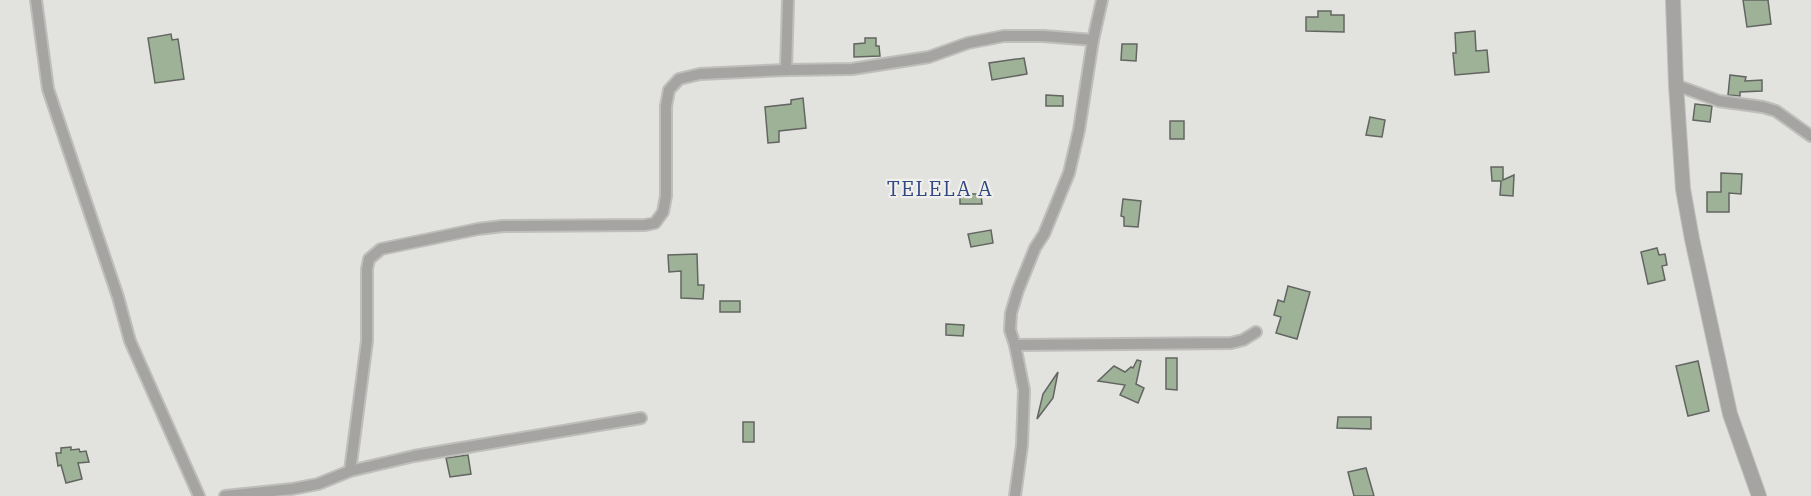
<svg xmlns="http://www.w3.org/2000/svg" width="1811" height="496" viewBox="0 0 1811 496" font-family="'IBM Plex Serif',serif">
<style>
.building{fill:#9eb297;stroke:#636562;stroke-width:1.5}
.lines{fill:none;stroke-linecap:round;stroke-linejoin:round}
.minor-casing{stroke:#bebebb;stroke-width:14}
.tertiary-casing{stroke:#bebebb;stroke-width:16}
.minor{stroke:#a5a4a3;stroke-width:10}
.tertiary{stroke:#a5a4a3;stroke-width:14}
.labels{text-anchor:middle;stroke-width:4.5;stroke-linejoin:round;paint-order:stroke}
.quarter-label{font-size:20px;letter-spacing:1.5px;fill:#304982;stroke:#f0efec}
</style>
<rect width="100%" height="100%" fill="#e2e2df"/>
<g class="building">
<polygon points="1743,0 1768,0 1771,24 1747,27"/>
<polygon points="1318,11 1331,11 1331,15 1344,15 1344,32 1306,31 1306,17 1318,17"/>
<polygon points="1475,31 1476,51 1487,50 1489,72 1455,75 1453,53 1456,53 1455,33"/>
<polygon points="171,34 172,40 178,39 184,79 155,83 148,38"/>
<polygon points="865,38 876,38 876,46 879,46 880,56 854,57 854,44 865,43"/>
<polygon points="1122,44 1137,44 1136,61 1121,60"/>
<polygon points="1024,58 1027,74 992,80 989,63"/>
<polygon points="1730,75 1746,77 1745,81 1762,80 1762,91 1740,92 1740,96 1728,95"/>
<polygon points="1046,95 1063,96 1063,106 1046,106"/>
<polygon points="803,98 806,128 779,131 779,142 768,143 765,107 791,104 791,100"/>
<polygon points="1695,104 1712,106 1710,122 1693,120"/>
<polygon points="1370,117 1385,120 1382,137 1366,135"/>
<rect x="1170" y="121" width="14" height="18"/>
<polygon points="1491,167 1503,167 1503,180 1514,175 1513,196 1500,195 1501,181 1492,181"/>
<polygon points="1721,173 1742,174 1741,194 1729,193 1729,212 1707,212 1707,192 1721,192"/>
<polygon points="960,194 981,194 982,204 960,204"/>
<polygon points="1123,199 1141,201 1138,227 1124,226 1124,217 1121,216"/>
<polygon points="991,230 993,243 971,247 968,234"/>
<polygon points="1657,248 1659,255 1665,254 1667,265 1662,266 1665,280 1648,284 1641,252"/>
<polygon points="697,254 698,285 704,285 703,299 681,298 681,271 669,272 668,255"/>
<polygon points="1288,286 1310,292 1297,339 1276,333 1281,317 1274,315 1278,300 1284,302"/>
<rect x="720" y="301" width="20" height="11"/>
<polygon points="946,324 964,325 963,336 946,335"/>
<polygon points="1166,358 1177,358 1177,390 1166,389"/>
<polygon points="1137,360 1141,361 1136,384 1144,388 1138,403 1120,395 1125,385 1098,381 1114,366 1125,372 1131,367 1133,368"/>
<polygon points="1698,361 1709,411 1688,416 1676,366"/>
<polygon points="1058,372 1053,398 1037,419 1043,394"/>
<polygon points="1338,417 1371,417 1371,429 1337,428"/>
<rect x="743" y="422" width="11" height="20"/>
<polygon points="71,447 71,450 79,449 80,452 86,451 89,462 78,463 82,479 66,483 61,465 58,466 56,453 61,453 61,448"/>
<polygon points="468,455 471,474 450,477 446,458"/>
<polygon points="1366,468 1374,496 1354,496 1348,472"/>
</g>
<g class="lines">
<defs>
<g id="minor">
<polyline points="36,0 48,89 118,297 130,341 199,496"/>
<polyline points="786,70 788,0"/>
<polyline points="1676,85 1719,101 1763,107 1776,111 1811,136"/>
<polyline points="1015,345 1231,343 1243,340 1256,332"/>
<polyline points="350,471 367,341 367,269 369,259 381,249 478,229 503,226 645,225 655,223 663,212 666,196 666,106 669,90 679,79 700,74 786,70 852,69 929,57 968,43 1004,36 1043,36 1093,40"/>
<polyline points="225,496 292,489 318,484 350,471 414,456 641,418"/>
<polyline points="1015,496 1022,445 1024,390 1015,345 1010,330 1011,313 1018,290 1035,248 1044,234 1069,173 1079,130 1093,40 1102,0"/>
</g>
<polyline id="tertiary" points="1673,0 1676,85 1683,189 1692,239 1730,414 1759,496"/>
</defs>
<use href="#minor" class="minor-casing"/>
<use href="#tertiary" class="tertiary-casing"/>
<use href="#minor" class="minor"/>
<use href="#tertiary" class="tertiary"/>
</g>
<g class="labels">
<g class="quarter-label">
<text x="940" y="196">TELELA A</text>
</g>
</g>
</svg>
